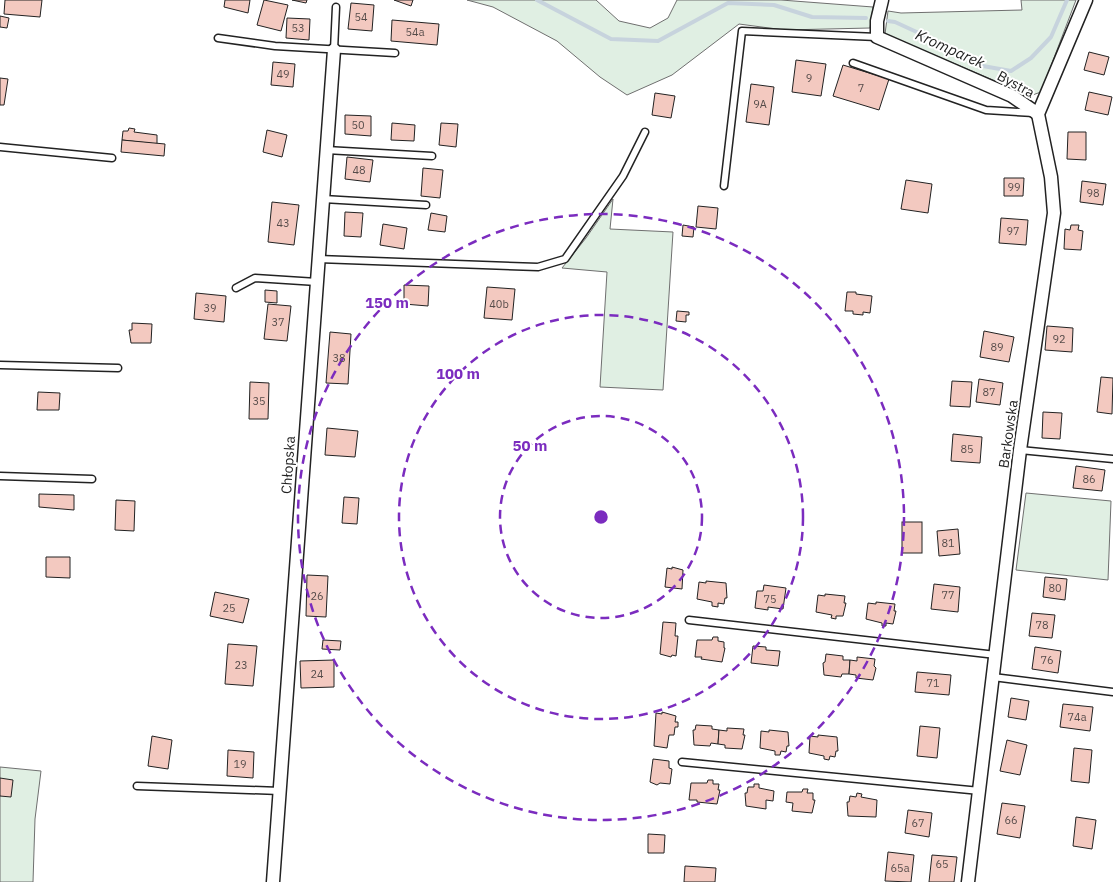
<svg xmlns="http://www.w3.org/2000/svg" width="1113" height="882" viewBox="0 0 1113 882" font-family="'IBM Plex Sans',sans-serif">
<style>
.green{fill:#e0efe3;stroke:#6f6f6f}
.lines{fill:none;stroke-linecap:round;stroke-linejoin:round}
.stream{stroke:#c7d3dd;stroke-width:4}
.building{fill:#f3c9c0;stroke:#222}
.service-casing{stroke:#222;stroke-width:9}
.minor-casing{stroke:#222;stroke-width:15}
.service{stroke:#fff;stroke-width:6}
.minor{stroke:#fff;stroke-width:12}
.ring{fill:none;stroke:#7b2cbf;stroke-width:2.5;stroke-dasharray:9 6}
.labels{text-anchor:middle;stroke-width:4;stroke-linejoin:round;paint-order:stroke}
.number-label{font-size:11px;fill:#564c4a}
.street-label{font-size:14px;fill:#222;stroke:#fff}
.water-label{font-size:15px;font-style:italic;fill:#222;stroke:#fff}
.centre{fill:#7b2cbf;stroke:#fff;stroke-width:2.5}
.ring-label{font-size:15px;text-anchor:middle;font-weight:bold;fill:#7b2cbf;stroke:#fff;stroke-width:4;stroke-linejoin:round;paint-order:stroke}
</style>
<rect width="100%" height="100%" fill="#fff"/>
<g class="green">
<polygon points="467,0 596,0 619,21 650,28 668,18 677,0 781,0 873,7 870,28 784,30 739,24 672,75 627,95 600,77 557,41 493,7"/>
<polygon points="1021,0 1076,0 1041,92 1024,98 1000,83 885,34 888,11 901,13 1022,10"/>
<polygon points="613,199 610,229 673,232 663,390 600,387 607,272 562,268 586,238"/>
<polygon points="1026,493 1111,501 1108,580 1016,570"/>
<polygon points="0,767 41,771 35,819 33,882 0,882"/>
</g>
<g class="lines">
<g class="stream">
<polyline points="537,0 611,39 658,41 728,3 774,5 812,17 866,18"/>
<polyline points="888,21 895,22 947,46 983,66 1011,71 1031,58 1051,37 1067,0"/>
</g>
</g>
<g class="building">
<polygon points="5,0 42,0 40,17 4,14"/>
<polygon points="225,0 250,0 248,13 224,7"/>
<polygon points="264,0 288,5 281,31 257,25"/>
<polygon points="292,0 307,0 306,3"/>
<polygon points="394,0 413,0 411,6"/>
<polygon points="351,3 374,5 372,31 348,29"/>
<polygon points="0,16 9,18 7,28 0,27"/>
<polygon points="287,18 310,19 309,40 286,38"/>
<polygon points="392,20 439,24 437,45 391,41"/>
<polygon points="1089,52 1109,57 1104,75 1084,70"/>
<polygon points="796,60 826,64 821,96 792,92"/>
<polygon points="273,62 295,64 293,87 271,85"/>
<polygon points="843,65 889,79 879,110 833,96"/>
<polygon points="0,78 8,79 4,105 0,105"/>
<polygon points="751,84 774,87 769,125 746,122"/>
<polygon points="1089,92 1112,97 1108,115 1085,110"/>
<polygon points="655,93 675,96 671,118 652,115"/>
<polygon points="345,115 371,116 371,136 345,134"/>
<polygon points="392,123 415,125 414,141 391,140"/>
<polygon points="441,123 458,124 456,147 439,145"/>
<polygon points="129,128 135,129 134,132 157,135 157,144 122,140 123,131 128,131"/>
<polygon points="267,130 287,135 282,157 263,152"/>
<polygon points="1068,132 1086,132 1086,160 1067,159"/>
<polygon points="122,140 165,144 164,156 121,152"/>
<polygon points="347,157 373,160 370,182 345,179"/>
<polygon points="423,168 443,170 440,198 421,196"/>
<polygon points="1004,178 1024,178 1023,196 1004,196"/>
<polygon points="906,180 932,184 928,213 901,209"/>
<polygon points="1082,181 1106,184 1103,205 1080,202"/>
<polygon points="272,202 299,205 294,245 268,242"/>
<polygon points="698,206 718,208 716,229 696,227"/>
<polygon points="345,212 363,213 361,237 344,236"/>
<polygon points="431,213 447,216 445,232 428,230"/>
<polygon points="1001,218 1028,220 1026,245 999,243"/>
<polygon points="383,224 407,228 404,249 380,245"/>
<polygon points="683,225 694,227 693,237 682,236"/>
<polygon points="1071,225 1079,225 1078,230 1083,231 1081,250 1064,249 1065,229 1070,230"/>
<polygon points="404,285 429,286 428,306 404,304"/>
<polygon points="487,287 515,289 512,320 484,318"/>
<polygon points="265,290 277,291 277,303 265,302"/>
<polygon points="847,292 856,292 856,294 872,296 870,313 863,312 863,315 853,314 853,311 845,311"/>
<polygon points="196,293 226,296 224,322 194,319"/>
<polygon points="268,304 291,306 287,341 264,339"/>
<polygon points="677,311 689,312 689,315 686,315 686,322 676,321"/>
<polygon points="132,323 152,324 151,343 131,343 129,330 132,330"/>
<polygon points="1047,326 1073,328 1072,352 1045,350"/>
<polygon points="984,331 1014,337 1009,362 980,357"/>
<polygon points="330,332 351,334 348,384 326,383"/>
<polygon points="1101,377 1113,378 1112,414 1097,412"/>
<polygon points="979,379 1003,383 1000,405 976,402"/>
<polygon points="952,381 972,382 970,407 950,406"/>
<polygon points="250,382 269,383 268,419 249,419"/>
<polygon points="38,392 60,393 59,410 37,410"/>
<polygon points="1043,412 1062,413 1060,439 1042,438"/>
<polygon points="327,428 358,431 355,457 325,455"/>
<polygon points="953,434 982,437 980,463 951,461"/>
<polygon points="1076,466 1105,470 1102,491 1073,488"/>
<polygon points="39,494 74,495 74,510 39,507"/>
<polygon points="344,497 359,498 357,524 342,523"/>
<polygon points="116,500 135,501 134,531 115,530"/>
<rect x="902" y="522" width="20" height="31"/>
<polygon points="958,529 960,554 939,556 937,531"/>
<polygon points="46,557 70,557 70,578 46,577"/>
<polygon points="672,567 683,570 682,589 665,587 667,568 672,569"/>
<polygon points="307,575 328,576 326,617 306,616"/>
<polygon points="1045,577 1067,579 1065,600 1043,597"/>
<polygon points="706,581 726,583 727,598 725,598 724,604 718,603 718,607 712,606 712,602 697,599 699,582 706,583"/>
<polygon points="934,584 960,587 958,612 931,609"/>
<polygon points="764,585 786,588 783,609 768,607 768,610 755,608 757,591 763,591"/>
<polygon points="215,592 249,599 243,623 210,616"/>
<polygon points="825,594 845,596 844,603 846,603 843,616 836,616 836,619 831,618 832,615 816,612 818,595 825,596"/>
<polygon points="876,602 895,604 894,611 896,611 893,624 886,623 886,626 882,626 882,623 866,619 868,603 876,604"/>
<polygon points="1032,613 1055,615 1052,638 1029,636"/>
<polygon points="663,622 676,623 675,636 678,636 676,656 672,655 671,657 660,654"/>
<polygon points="713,637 718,637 718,641 724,642 724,648 725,648 722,662 701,659 702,657 695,657 697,640 712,640"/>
<polygon points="323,640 341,641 340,650 322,649"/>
<polygon points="228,644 257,646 253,686 225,684"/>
<polygon points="753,646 766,647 766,650 780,651 778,666 751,663"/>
<polygon points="1035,647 1061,651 1058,673 1032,669"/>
<polygon points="826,654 843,656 843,660 850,660 849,674 842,674 841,677 824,675 823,663 825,662"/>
<polygon points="857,657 875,659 874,666 876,668 873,680 856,678 856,675 849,674 850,660 857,661"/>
<polygon points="334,660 334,687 301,688 300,661"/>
<polygon points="917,672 951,675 949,695 915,692"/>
<polygon points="1011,698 1029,701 1026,720 1008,717"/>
<polygon points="1063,704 1093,707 1090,731 1060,727"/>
<polygon points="662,712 676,716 675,722 678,722 678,727 675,727 674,735 669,735 667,748 654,746 656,713 662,714"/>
<polygon points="696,725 712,726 712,729 719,730 718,744 711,743 710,746 694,745 693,730 695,730"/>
<polygon points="920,726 940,728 937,758 917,756"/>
<polygon points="727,728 744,729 743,735 745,735 742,749 725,748 725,745 718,744 719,730 727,731"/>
<polygon points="769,730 788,732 789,746 787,746 786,752 781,751 780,755 775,755 775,751 760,748 761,731 769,732"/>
<polygon points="818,735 837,737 838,751 836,751 835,757 830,756 829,760 824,759 824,756 809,753 810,736 818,737"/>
<polygon points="152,736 172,740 168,769 148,766"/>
<polygon points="1007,740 1027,745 1020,775 1000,771"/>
<polygon points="1074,748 1092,750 1089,783 1071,781"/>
<polygon points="228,750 254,752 253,778 227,776"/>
<polygon points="653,759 669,761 669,768 672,769 670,784 660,783 657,785 650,782"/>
<polygon points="0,778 13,780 11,797 0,796"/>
<polygon points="708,780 713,780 713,784 719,784 718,790 720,790 717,804 697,802 697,800 689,800 691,783 707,783"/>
<polygon points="754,784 759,784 759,788 774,791 773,801 766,800 766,809 746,806 745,793 747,793 748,787 754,787"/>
<polygon points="803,789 808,789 807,793 813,793 813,800 815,800 812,813 792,811 793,803 786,802 787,792 802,792"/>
<polygon points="857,793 862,794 861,797 877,800 876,817 848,816 847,802 849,802 850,796 856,797"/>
<polygon points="1002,803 1025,806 1020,838 997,834"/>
<polygon points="908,810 932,813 929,837 905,833"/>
<polygon points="1076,817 1096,820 1092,849 1073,846"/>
<polygon points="648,834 665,835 664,853 648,853"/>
<polygon points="888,852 914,855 911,882 885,881"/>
<polygon points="932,855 957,857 954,882 929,882"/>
<polygon points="685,866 716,868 715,882 684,882"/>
</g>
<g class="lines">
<defs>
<g id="service">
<polyline points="218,38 275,46 395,53"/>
<polyline points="334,50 336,7"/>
<polyline points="853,63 986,110 1034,113"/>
<polyline points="0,147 112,158"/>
<polyline points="326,150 432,156"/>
<polyline points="724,186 742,31 877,37"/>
<polyline points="323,199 426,205"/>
<polyline points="318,259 538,267 565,259 623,176 645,132"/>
<polyline points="236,288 255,278 317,282"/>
<polyline points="0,365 118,368"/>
<polyline points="1020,450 1113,459"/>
<polyline points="0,476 92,479"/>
<polyline points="689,620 996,655"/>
<polyline points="993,677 1113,692"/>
<polyline points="682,762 980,791"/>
<polyline points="137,786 280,791"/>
</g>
<g id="minor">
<polyline points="882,0 877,21 877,37 1012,96 1038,114"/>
<polyline points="273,882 334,50"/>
<polyline points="968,882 1020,450 1054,213 1051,177 1038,114 1086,0"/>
</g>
</defs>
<use href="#service" class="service-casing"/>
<use href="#minor" class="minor-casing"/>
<use href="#service" class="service"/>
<use href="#minor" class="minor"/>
</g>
<g class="ring">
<circle cx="601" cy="517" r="101"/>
<circle cx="601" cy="517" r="202"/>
<circle cx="601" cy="517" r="303"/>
</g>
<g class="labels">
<g class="number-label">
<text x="361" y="21">54</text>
<text x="298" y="32">53</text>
<text x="415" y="36">54a</text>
<text x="283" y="78">49</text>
<text x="809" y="82">9</text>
<text x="861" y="92">7</text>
<text x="760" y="108">9A</text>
<text x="358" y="129">50</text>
<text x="359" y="174">48</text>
<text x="1014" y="191">99</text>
<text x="1093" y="197">98</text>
<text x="283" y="227">43</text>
<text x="1013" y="235">97</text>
<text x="499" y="308">40b</text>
<text x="210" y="312">39</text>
<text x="278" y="326">37</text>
<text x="1059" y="343">92</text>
<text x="997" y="351">89</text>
<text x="339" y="362">38</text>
<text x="989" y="396">87</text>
<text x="259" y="405">35</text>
<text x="967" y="453">85</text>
<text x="1089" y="483">86</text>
<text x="948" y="547">81</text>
<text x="1055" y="592">80</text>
<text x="948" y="599">77</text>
<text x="317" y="600">26</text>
<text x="770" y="603">75</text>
<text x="229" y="612">25</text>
<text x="1042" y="629">78</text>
<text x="1047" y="664">76</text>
<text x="241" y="669">23</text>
<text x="317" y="678">24</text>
<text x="933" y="687">71</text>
<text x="1077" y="721">74a</text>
<text x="240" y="768">19</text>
<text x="1011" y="824">66</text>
<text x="918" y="827">67</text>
<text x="942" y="868">65</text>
<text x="900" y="872">65a</text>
</g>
<g class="street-label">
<text transform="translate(1016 84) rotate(29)" y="5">Bystra</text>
<text transform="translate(1008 434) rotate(-82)" y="5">Barkowska</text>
<text transform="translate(288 465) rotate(-86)" y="5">Chłopska</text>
</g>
<g class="water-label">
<text transform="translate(950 49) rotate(24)" y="5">Kromparek</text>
</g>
</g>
<circle cx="601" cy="517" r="8" class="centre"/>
<g class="ring-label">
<text x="387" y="308">150 m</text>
<text x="458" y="379">100 m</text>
<text x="530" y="451">50 m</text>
</g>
</svg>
